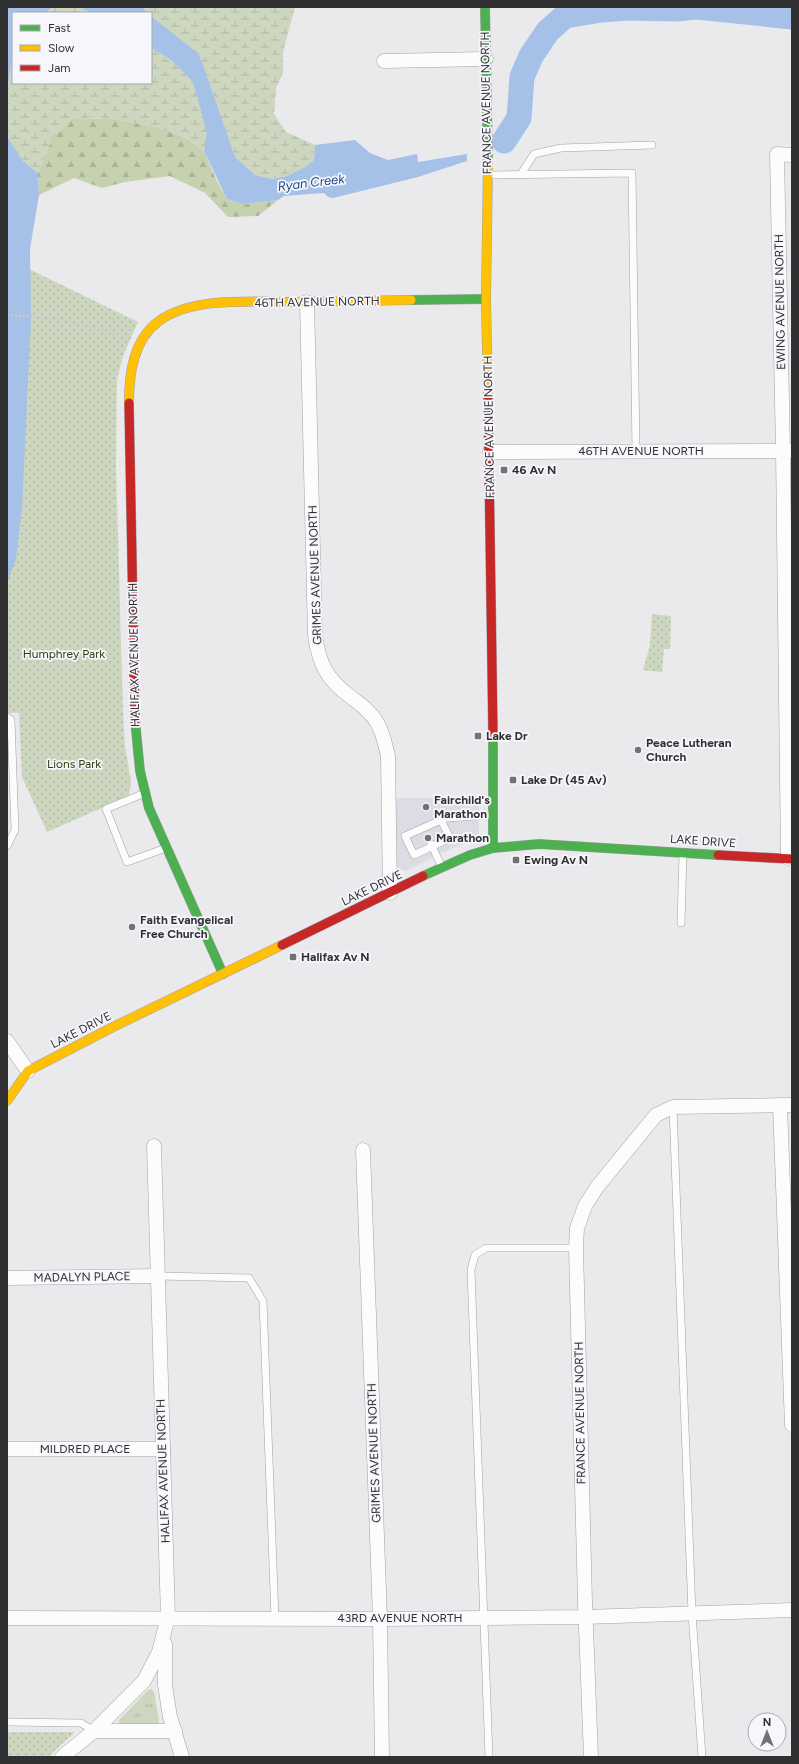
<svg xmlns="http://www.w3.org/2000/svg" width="799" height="1764" viewBox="0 0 799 1764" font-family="Figtree,sans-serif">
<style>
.built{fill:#dcdce4}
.grass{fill:url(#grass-tufts)}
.forest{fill:url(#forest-firs)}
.wetland{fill:url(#wetland-marsh)}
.park{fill:url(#park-dots)}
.water{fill:#a5c1e7}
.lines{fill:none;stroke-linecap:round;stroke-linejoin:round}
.river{stroke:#a5c1e7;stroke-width:25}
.lane-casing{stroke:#a2a2a4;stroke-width:8}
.street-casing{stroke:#a2a2a4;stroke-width:15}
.fast-casing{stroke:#a2a2a4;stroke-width:10}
.slow-casing{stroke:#a2a2a4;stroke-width:10}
.jam-casing{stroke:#a2a2a4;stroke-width:10}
.path{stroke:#cacacb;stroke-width:2.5;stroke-dasharray:2 2;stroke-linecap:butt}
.lane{stroke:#fcfcfc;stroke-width:7}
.street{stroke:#fcfcfc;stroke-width:14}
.fast{stroke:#4caf50;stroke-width:9}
.slow{stroke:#ffc107;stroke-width:9}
.jam{stroke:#c62828;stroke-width:9}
.poi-dot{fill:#727274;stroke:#f6f6fc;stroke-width:1.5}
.labels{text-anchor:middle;stroke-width:3.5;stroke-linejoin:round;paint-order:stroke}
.street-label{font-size:12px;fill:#313133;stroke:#f6f6fc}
.poi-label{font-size:12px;font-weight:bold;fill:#313133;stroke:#f6f6fc;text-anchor:start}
.park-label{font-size:12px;fill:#303d0e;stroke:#f6f6fc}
.water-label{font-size:13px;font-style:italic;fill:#164989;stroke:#f6f6fc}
</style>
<defs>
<pattern id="grass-tufts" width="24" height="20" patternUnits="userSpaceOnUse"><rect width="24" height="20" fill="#cdd6bf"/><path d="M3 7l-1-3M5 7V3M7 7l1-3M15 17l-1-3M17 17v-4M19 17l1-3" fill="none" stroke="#b0b8a5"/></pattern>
<pattern id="forest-firs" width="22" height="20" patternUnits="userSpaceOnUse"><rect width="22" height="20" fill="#c5d1af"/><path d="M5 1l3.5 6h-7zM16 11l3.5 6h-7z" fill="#aab497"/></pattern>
<pattern id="wetland-marsh" width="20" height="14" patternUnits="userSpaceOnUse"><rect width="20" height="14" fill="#cdd6bf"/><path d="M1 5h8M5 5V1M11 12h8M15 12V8" fill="none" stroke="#b0b8a5"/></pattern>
<pattern id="park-dots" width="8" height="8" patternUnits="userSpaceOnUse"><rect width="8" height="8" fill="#cdd6bf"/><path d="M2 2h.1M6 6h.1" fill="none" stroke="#b0b8a5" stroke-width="1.8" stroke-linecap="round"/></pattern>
</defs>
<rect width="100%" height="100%" fill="#eaeaed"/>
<polygon class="built" points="395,798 479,798 479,834 476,839 472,841 450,849 408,870 401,870 395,864"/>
<polygon class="grass" points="148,1690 151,1689 154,1692 159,1721 158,1724 119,1724 119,1720"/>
<polygon class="forest" points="72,118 115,119 156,127 186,138 204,151 216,179 227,199 242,204 278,200 258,216 228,217 205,193 170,176 125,182 102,188 74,178 39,195 38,173 52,139"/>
<g class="wetland">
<polygon points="52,7 80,7 90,13 46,13"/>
<polygon points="142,7 295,7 283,52 283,73 276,88 274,114 286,132 315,145 314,160 305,167 287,176 272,179 255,175 235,157 222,121 163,27 151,16 151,13 148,13"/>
<polygon points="151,48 171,60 193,82 208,132 204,151 186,138 156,127 115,119 73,118 52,139 38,173 22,160 7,136 7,92 13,51 13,83 151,83"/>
</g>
<g class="park">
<polygon points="29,269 138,322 123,356 117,379 116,467 123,712 125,747 131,781 129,796 47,832 22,777 19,713 7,713 7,526 31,319"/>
<polygon points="652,614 671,616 670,649 664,649 662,672 643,670 650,645"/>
<polygon points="7,1732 75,1732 48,1757 7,1757"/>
</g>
<g class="water">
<polygon points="7,7 52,7 46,13 13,13 13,51 7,92"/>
<polygon points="80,7 142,7 148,13 90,13"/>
<polygon points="151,16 199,54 235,157 255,175 272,179 287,176 305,167 314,160 315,145 355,140 370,153 388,160 417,154 418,162 467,154 467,161 418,177 333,198 328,197 324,193 284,196 278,200 242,204 227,199 204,151 207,132 193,82 171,60 151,48"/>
<polygon points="7,136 22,160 38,173 39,195 30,249 31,319 22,507 16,559 7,583"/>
</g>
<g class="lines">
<polyline class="river" points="504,141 519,118 522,77 531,56 548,31 565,16 601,10 628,8 676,9 697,7 792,17"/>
<defs>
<g id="lane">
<polyline points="521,174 534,154 561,148 652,145"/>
<polyline points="488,175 632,173 636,451"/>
<polyline points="7,717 11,720 15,830 7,846"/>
<polyline points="145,793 106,809 127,862 166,848"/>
<polyline points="441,820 450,838 414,855 405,836 441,820 447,818 492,815"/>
<polyline points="431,844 441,865"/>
<polyline points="681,923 683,853"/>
<polyline points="673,1107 692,1613 702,1757"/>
<polyline points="158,1276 249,1278 263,1301 275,1618"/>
<polyline points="7,1722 81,1723 94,1731"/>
<polyline points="489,1757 471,1270 475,1255 486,1248 576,1248"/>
</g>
<g id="street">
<polyline points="384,61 486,59"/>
<path d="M307,302L315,635C319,664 327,680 351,697C361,705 369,710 376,721C383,731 385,744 388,756L390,893"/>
<polyline points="490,452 792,451"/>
<polyline points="788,858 783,451 777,154 792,155"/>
<polyline points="7,1041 28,1071"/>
<polyline points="780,1105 792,1425"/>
<polyline points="363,1150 380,1619 382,1757"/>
<polyline points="7,1278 158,1276"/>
<polyline points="7,1449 163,1449"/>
<polyline points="7,1618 380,1619 585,1617 792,1610"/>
<polyline points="165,1644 165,1685 170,1717 182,1757"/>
<polyline points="94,1731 175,1731"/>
<polyline points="62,1757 94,1731 144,1681 159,1652 168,1617 154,1146"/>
<polyline points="591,1757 585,1602 576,1248 577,1228 585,1206 597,1187 656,1115 673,1107 792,1105"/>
</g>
<g id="fast">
<polyline points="485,7 488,163"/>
<polyline points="411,300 486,299"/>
<polyline points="135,720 140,771 149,808 223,974"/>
<polyline points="493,735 493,848"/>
<polyline points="423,876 470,855 493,848 539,844 718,855"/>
</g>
<g id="slow">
<polyline points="488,163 486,299 488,398"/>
<path d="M129,403C129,374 133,340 159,321C193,296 254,302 295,302C334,301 372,301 411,300"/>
<polyline points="7,1101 28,1071 113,1027 282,945"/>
</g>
<g id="jam">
<polyline points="488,398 493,735"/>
<polyline points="129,403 135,720"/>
<polyline points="718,855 792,859"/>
<polyline points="282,945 423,876"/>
</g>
</defs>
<use href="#lane" class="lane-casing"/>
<use href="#street" class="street-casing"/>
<use href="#fast" class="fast-casing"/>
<use href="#slow" class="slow-casing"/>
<use href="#jam" class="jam-casing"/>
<polyline class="path" points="7,315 58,319 87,326 126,338"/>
<use href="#lane" class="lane"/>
<use href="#street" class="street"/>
<use href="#fast" class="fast"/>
<use href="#slow" class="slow"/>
<use href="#jam" class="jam"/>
</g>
<g class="poi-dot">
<rect x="500" y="466" width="8" height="8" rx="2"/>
<rect x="474" y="732" width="8" height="8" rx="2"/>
<circle cx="638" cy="750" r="4"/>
<rect x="509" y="776" width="8" height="8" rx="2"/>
<circle cx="426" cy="807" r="4"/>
<circle cx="428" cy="838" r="4"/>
<rect x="512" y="856" width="8" height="8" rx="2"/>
<circle cx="132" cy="927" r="4"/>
<rect x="289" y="953" width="8" height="8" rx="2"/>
</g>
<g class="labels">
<g class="street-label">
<text transform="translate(486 103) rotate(-91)" y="4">FRANCE AVENUE NORTH</text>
<text transform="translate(317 302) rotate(-1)" y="4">46TH AVENUE NORTH</text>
<text transform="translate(780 302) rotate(-91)" y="4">EWING AVENUE NORTH</text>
<text transform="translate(489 427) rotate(-91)" y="4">FRANCE AVENUE NORTH</text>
<text x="641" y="455">46TH AVENUE NORTH</text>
<text transform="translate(315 575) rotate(-92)" y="4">GRIMES AVENUE NORTH</text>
<text transform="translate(134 655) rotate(-91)" y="4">HALIFAX AVENUE NORTH</text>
<text transform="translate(703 841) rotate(4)" y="4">LAKE DRIVE</text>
<text transform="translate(372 888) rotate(-26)" y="4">LAKE DRIVE</text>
<text transform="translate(81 1030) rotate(-27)" y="4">LAKE DRIVE</text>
<text transform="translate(82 1277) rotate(-1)" y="4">MADALYN PLACE</text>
<text transform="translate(580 1413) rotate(-91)" y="4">FRANCE AVENUE NORTH</text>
<text x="85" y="1453">MILDRED PLACE</text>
<text transform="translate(374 1453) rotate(-92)" y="4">GRIMES AVENUE NORTH</text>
<text transform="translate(163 1471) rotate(-92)" y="4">HALIFAX AVENUE NORTH</text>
<text x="400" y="1622">43RD AVENUE NORTH</text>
</g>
<g class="poi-label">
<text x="512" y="474">46 Av N</text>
<text x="486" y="740">Lake Dr</text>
<text x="646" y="747">Peace Lutheran<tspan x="646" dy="14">Church</tspan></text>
<text x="521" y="784">Lake Dr (45 Av)</text>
<text x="434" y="804">Fairchild's<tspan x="434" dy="14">Marathon</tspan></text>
<text x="436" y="842">Marathon</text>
<text x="524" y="864">Ewing Av N</text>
<text x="140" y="924">Faith Evangelical<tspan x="140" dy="14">Free Church</tspan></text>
<text x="301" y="961">Halifax Av N</text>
</g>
<g class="park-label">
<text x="64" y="658">Humphrey Park</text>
<text x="74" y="768">Lions Park</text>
</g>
<g class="water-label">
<text transform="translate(311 182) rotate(-7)" y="5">Ryan Creek</text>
</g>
</g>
<rect width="799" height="1764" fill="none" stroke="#313133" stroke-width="16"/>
<rect x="12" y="12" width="140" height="72" fill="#f6f6fc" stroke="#a7a7ac"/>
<rect x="20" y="25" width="20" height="6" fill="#4caf50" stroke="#a7a7ac"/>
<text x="48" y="32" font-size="12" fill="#313133">Fast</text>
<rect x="20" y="45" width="20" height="6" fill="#ffc107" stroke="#a7a7ac"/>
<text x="48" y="52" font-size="12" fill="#313133">Slow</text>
<rect x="20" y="65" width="20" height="6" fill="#c62828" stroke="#a7a7ac"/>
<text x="48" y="72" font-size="12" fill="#313133">Jam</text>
<g transform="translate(767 1732)"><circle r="19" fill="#f6f6fc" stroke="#a7a7ac"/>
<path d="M0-3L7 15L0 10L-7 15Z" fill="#727274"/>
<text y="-6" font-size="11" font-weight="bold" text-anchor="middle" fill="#313133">N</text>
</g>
</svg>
